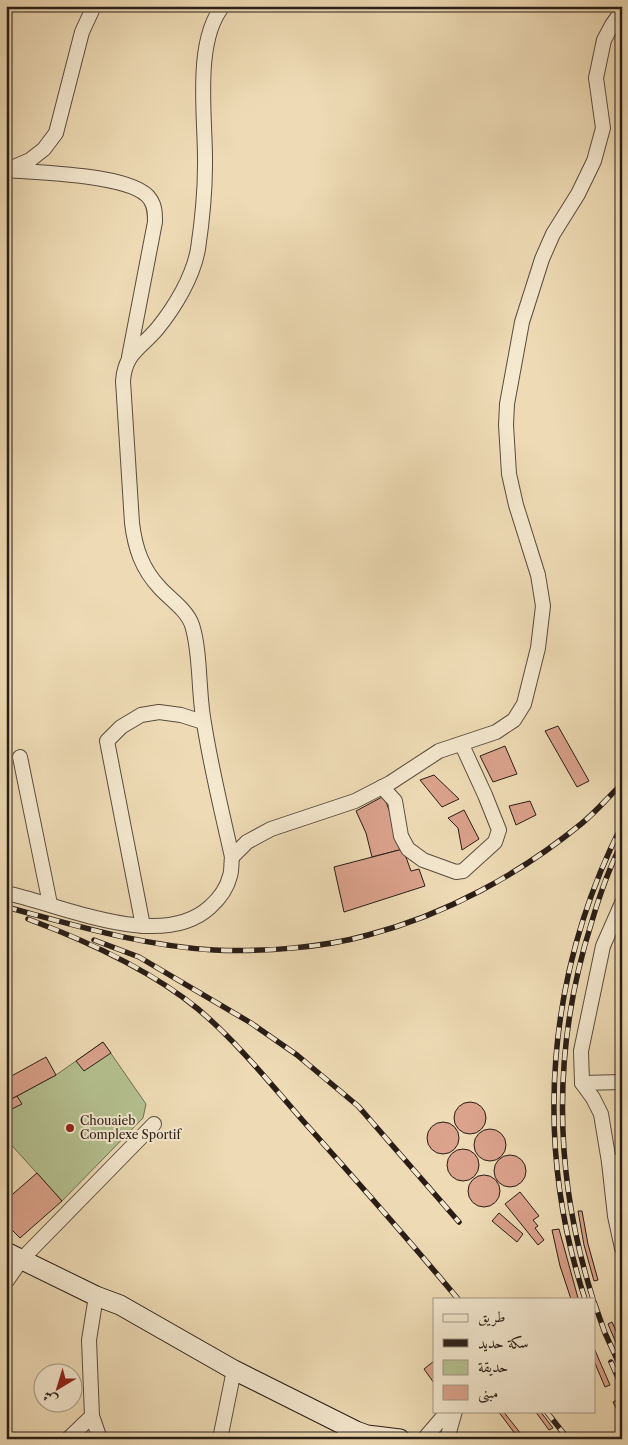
<svg xmlns="http://www.w3.org/2000/svg" width="628" height="1445" viewBox="0 0 628 1445" font-family="'Libre Caslon Text',Amiri,serif">
<style>
.green{fill:#b5c191;stroke:#6f6f54}
.building{fill:#dba28c;stroke:#291d16}
.lines{fill:none;stroke-linecap:round;stroke-linejoin:round}
.minor-casing{stroke:#5a4c3e;stroke-width:16}
.secondary-casing{stroke:#291d16;stroke-width:21}
.minor{stroke:#f4e8cf;stroke-width:14}
.secondary{stroke:#f4e8cf;stroke-width:19}
.rail-casing{stroke:#291d16;stroke-width:5.5}
.rail{stroke:#f4e8cf;stroke-width:4;stroke-dasharray:11;stroke-linecap:butt}
.poi-dot{fill:#8f2418;stroke:#f4e8cf;stroke-width:2}
.labels{text-anchor:middle;stroke-width:4;stroke-linejoin:round;paint-order:stroke}
.poi-label{font-size:12px;fill:#291d16;stroke:#f4e8cf;text-anchor:start}
</style>
<rect width="100%" height="100%" fill="#eedbb5"/>
<filter id="stains"><feTurbulence type="fractalNoise" baseFrequency=".004" numOctaves="4"/><feColorMatrix values="0 0 0 0 .2 0 0 0 0 .09 0 0 0 0 .02 0 0 0 .5 -.17"/></filter>
<radialGradient id="worn" r=".72"><stop offset=".6" stop-color="#630" stop-opacity="0"/><stop offset="1" stop-color="#630" stop-opacity=".3"/></radialGradient>
<polygon class="green" points="103,1042 146,1104 143,1118 62,1201 6,1139 6,1102 56,1075"/>
<g class="building">
<polygon points="558,726 589,781 577,787 545,731"/>
<polygon points="505,746 517,774 493,782 480,756"/>
<polygon points="434,775 459,799 442,807 420,780"/>
<polygon points="384,796 403,849 372,857 366,833 356,811"/>
<polygon points="530,801 536,815 516,825 509,806"/>
<polygon points="464,810 479,839 462,850 458,828 448,818"/>
<polygon points="403,849 411,871 419,869 425,886 344,912 334,867"/>
<polygon points="103,1042 111,1053 84,1071 76,1061"/>
<polygon points="46,1057 56,1075 6,1102 6,1079"/>
<polygon points="17,1096 22,1104 6,1112 6,1102"/>
<circle cx="470" cy="1118" r="16"/>
<circle cx="443" cy="1138" r="16"/>
<circle cx="490" cy="1145" r="16"/>
<circle cx="463" cy="1165" r="16"/>
<circle cx="510" cy="1171" r="16"/>
<polygon points="37,1173 62,1201 20,1238 8,1226 6,1226 6,1200"/>
<circle cx="484" cy="1191" r="16"/>
<polygon points="520,1192 539,1216 533,1220 538,1226 535,1228 544,1240 538,1245 505,1204"/>
<polygon points="578,1211 582,1211 588,1244 598,1280 594,1281 584,1245"/>
<polygon points="499,1213 523,1234 517,1242 492,1221"/>
<polygon points="559,1229 578,1298 573,1299 571,1299 560,1266 552,1230"/>
<polygon points="612,1322 622,1344 622,1357 608,1324"/>
<polygon points="594,1348 610,1385 605,1387 594,1361"/>
<polygon points="434,1361 434,1383 424,1369"/>
<polygon points="617,1400 622,1409 621,1418 613,1402"/>
<polygon points="498,1411 503,1411 525,1439 519,1439"/>
<polygon points="535,1411 540,1411 553,1428 549,1430"/>
</g>
<g class="lines">
<defs>
<g id="minor">
<path d="M7,170C37,173 134,174 150,199C155,206 155,214 155,222L129,357"/>
<polyline points="7,170 30,160 44,149 56,133 82,32 94,6"/>
<polyline points="20,757 50,904"/>
<polyline points="382,787 395,801 401,836 408,849 423,860 456,872 463,871 495,842 499,830 485,795 462,745"/>
<polyline points="232,857 247,842 271,829 355,801 390,783 439,751 496,732 514,720 524,704 538,648 543,606 538,575 516,505 509,474 506,425 507,404 522,322 542,259 553,234 578,194 594,161 603,128 596,78 604,40 612,25 622,11"/>
<path d="M6,893C63,905 161,952 210,907C219,899 227,888 230,876C232,870 231,863 232,857C222,812 211,768 204,723C198,692 201,653 192,625C187,610 170,599 160,588C142,569 135,548 132,523L123,381C125,353 140,349 157,329C175,307 193,277 198,249C202,222 205,193 205,165C206,121 193,42 223,6"/>
<polyline points="143,926 107,741 121,727 141,715 159,712 181,715 203,722"/>
<polyline points="582,1083 622,1082"/>
<polyline points="609,1162 601,1114 593,1098 582,1083 581,1051 603,946 622,903"/>
<polyline points="622,1162 609,1162 615,1216 622,1248"/>
<polyline points="6,1282 22,1259 154,1124"/>
<polyline points="96,1296 89,1340 92,1416 100,1439"/>
<polyline points="68,1439 92,1416"/>
<polyline points="220,1439 234,1370"/>
<polyline points="424,1439 448,1411"/>
<polyline points="447,1439 455,1411"/>
</g>
<polyline id="secondary" points="6,1252 96,1296 120,1305 234,1370 356,1431 367,1435 400,1439"/>
</defs>
<use href="#minor" class="minor-casing"/>
<use href="#secondary" class="secondary-casing"/>
<use href="#minor" class="minor"/>
<use href="#secondary" class="secondary"/>
<defs>
<g id="rail">
<path d="M6,907C74,925 143,946 214,950C262,952 322,948 368,935C445,915 520,874 581,824C596,812 608,797 622,784"/>
<path d="M28,919C87,941 149,969 198,1009C237,1042 270,1083 304,1122C356,1180 408,1239 458,1299"/>
<polyline points="94,940 139,957 251,1023 297,1055 358,1106 459,1222"/>
<path d="M585,1299C533,1141 547,973 622,825"/>
<path d="M593,1299C553,1173 552,1047 592,921C600,894 609,868 622,843"/>
<polyline points="594,1302 605,1333 622,1370"/>
<polyline points="611,1362 622,1387"/>
<polyline points="546,1411 568,1439"/>
</g>
</defs>
<use href="#rail" class="rail-casing"/>
<use href="#rail" class="rail"/>
</g>
<circle class="poi-dot" cx="70" cy="1128" r="5"/>
<g class="labels">
<g class="poi-label">
<text x="80" y="1125">Chouaieb<tspan x="80" dy="14">Complexe Sportif</tspan></text>
</g>
</g>
<rect width="628" height="1445" fill="none" stroke="#eedbb5" stroke-width="25"/>
<rect x="8" y="8" width="613" height="1430" fill="none" stroke="#291d16" stroke-width="2.5"/>
<rect x="12" y="12" width="603" height="1420" fill="none" stroke="#291d16"/>
<rect x="433" y="1298" width="162" height="115" fill="#f4e8cf" stroke="#a39785"/>
<rect x="443" y="1314" width="25" height="8" fill="#f4e8cf" stroke="#a39785"/>
<text x="478" y="1322" font-size="15" fill="#291d16">طريق</text>
<rect x="443" y="1339" width="25" height="8" fill="#291d16" stroke="#a39785"/>
<text x="478" y="1348" font-size="15" fill="#291d16">سكة حديد</text>
<rect x="443" y="1360" width="25" height="15" fill="#b5c191" stroke="#a39785"/>
<text x="478" y="1372" font-size="15" fill="#291d16">حديقة</text>
<rect x="443" y="1385" width="25" height="15" fill="#dba28c" stroke="#a39785"/>
<text x="478" y="1398" font-size="15" fill="#291d16">مبنى</text>
<g transform="translate(58 1388) rotate(218)"><circle r="24" fill="#f4e8cf" stroke="#a39785"/>
<path d="M0-4L9 19L0 12L-9 19Z" fill="#8f2418"/>
<text y="-8" font-size="14" font-weight="bold" text-anchor="middle" fill="#291d16">ش</text>
</g>
<rect width="100%" height="100%" filter="url(#stains)"/>
<rect width="100%" height="100%" fill="url(#worn)"/>
</svg>
